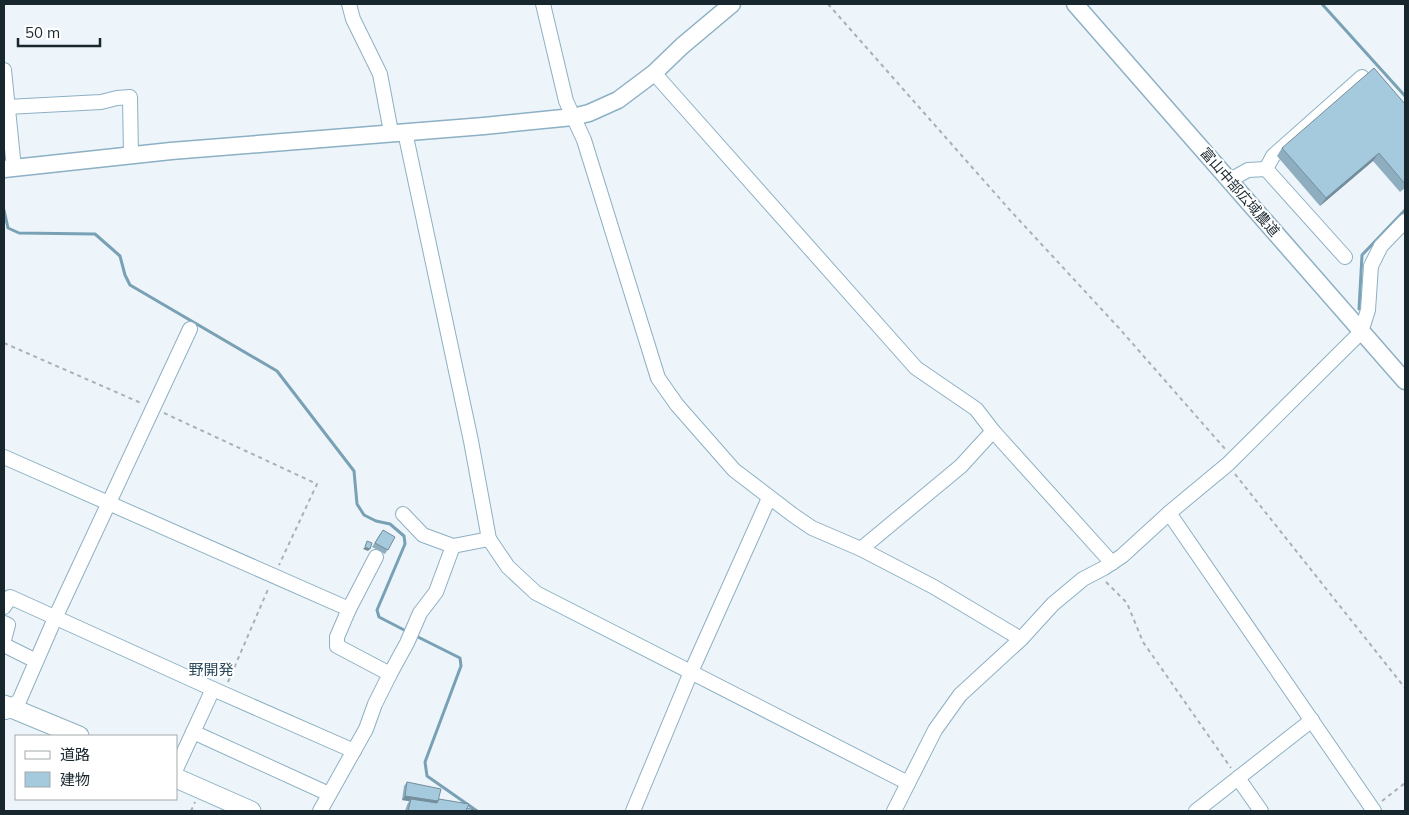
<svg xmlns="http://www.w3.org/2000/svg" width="1409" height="815" viewBox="0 0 1409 815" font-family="Mulish,'Noto Sans JP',sans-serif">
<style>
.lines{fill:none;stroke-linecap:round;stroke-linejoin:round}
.stream{stroke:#79a1b5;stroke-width:3}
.minor-casing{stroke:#8cb0c4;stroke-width:16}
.tertiary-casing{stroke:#8cb0c4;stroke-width:19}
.secondary-casing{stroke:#8cb0c4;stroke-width:21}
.path{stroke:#a7b1b7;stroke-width:2;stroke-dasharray:4 4;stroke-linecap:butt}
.minor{stroke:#fff;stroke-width:14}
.tertiary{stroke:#fff;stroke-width:16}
.secondary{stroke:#fff;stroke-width:19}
.wall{fill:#8eaebf}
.shaded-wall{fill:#748d9b}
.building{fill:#a5cade;stroke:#748d9b}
.labels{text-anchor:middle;stroke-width:4;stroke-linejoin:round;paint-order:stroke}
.street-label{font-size:14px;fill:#18272e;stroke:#fff}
.neighbourhood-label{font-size:15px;fill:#28495a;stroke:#fff}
</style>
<rect width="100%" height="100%" fill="#eef5fa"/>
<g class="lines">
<g class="stream">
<polyline points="1322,4 1405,96"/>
<polyline points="4,210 8,228 19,233 95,234 120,256 125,275 130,285 277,371 354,471 357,504 364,515 376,521 390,524 404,536 405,544 377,610 379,617 408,632"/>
<polyline points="1359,309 1362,255 1405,210"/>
<polyline points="414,635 460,658 461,666 425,762 427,776 477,811"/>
</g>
<defs>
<g id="minor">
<polyline points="349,4 353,19 380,74 391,132"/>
<polyline points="543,4 566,101 584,140 658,378 677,405 734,470 793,515 812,528 861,549 934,587 1021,639"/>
<polyline points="4,70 14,168"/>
<polyline points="654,73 916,368 976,409 993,431 961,466 861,549"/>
<polyline points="7,107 101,102 117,98 130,97 131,155"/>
<polyline points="405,132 471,441 489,539 508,567 536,593 908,783"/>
<polyline points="1266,169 1273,156 1362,77"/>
<polyline points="1230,180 1248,170 1266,169 1345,257"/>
<polyline points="993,431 1112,563"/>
<polyline points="4,457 349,609 337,637 337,646 390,674 375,704 366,729 320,811"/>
<polyline points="1169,513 1374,811"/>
<polyline points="403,514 423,535 453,546 489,539"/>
<polyline points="4,607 10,597 213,689"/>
<polyline points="349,609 376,557"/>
<polyline points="4,623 8,625 4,640"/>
<polyline points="4,645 36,661"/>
<polyline points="390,674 407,643 420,613 436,592 453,546"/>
<polyline points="6,712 9,707 19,701 56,616 190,329"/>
<polyline points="193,732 329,794"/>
<polyline points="176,769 213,689 354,751"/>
<polyline points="1238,778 1261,811"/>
<polyline points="633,811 691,672 769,498"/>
<polyline points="894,811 935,730 960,695 1021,639 1053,604 1083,579 1104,568 1122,556 1169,513 1228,464 1361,332 1368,310 1371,266 1381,246 1405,221"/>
<polyline points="1196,811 1312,720"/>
</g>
<g id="tertiary">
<polyline points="1075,4 1405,381"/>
<polyline points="4,169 171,151 484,126 573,117 589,113 618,100 654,73 682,46 732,4"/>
</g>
<g id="secondary">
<polyline points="4,705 79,736"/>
<polyline points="176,778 251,811"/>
</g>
</defs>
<use href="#minor" class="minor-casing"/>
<use href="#tertiary" class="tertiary-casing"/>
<use href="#secondary" class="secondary-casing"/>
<g class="path">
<polyline points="828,4 1008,208 1118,327 1226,450"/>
<polyline points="4,343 141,403"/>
<polyline points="164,413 317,484 279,565"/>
<polyline points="1235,474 1405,688"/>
<polyline points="1106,582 1127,603 1143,642 1231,768"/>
<polyline points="228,682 269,587"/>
<polyline points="1382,801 1405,783"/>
<polyline points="191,811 195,802"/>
</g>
<use href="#minor" class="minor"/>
<use href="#tertiary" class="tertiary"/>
<use href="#secondary" class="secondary"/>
</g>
<g class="wall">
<polygon points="1405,104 1405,188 1400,192 1373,161 1320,206 1277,156 1282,148"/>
<polygon points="380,534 395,537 385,554 372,547"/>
<polygon points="407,782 438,801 437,803 439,799 473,811 405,811 407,805 409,801 402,800 404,786"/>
</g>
<g class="shaded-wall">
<polygon points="1379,153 1373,161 1320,206 1326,198"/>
<polygon points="365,547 370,549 368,551 363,549"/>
<polygon points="405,796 438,801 435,805 411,799 409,801 402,800"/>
</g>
<g class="building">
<polygon points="1374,68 1405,104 1405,184 1379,153 1326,198 1282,148"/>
<polygon points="383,530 395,537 388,550 375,543"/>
<polygon points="367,541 372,543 370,549 365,547"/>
<polygon points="407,782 441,789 438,801 405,796"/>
<polygon points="411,799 437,803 439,799 469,804 466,811 408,811"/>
<polygon points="467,808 474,810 473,811 466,811"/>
</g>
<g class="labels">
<g class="street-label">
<text transform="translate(1240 192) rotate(49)" y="5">富山中部広域農道</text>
</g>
<g class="neighbourhood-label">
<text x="211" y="675">野開発</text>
</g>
</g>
<rect width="1409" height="815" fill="none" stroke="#18272e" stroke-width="10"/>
<rect x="15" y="735" width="162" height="65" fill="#ffffff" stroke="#a3a9ab"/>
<rect x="25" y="751" width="25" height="8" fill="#ffffff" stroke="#a3a9ab"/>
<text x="60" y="760" font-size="15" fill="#18272e">道路</text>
<rect x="25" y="772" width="25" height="15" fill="#a5cade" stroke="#a3a9ab"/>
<text x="60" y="785" font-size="15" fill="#18272e">建物</text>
<path d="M18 38v8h82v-8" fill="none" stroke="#18272e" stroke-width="2.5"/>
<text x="25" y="38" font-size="15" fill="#18272e" stroke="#ffffff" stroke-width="4" paint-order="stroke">50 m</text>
</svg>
